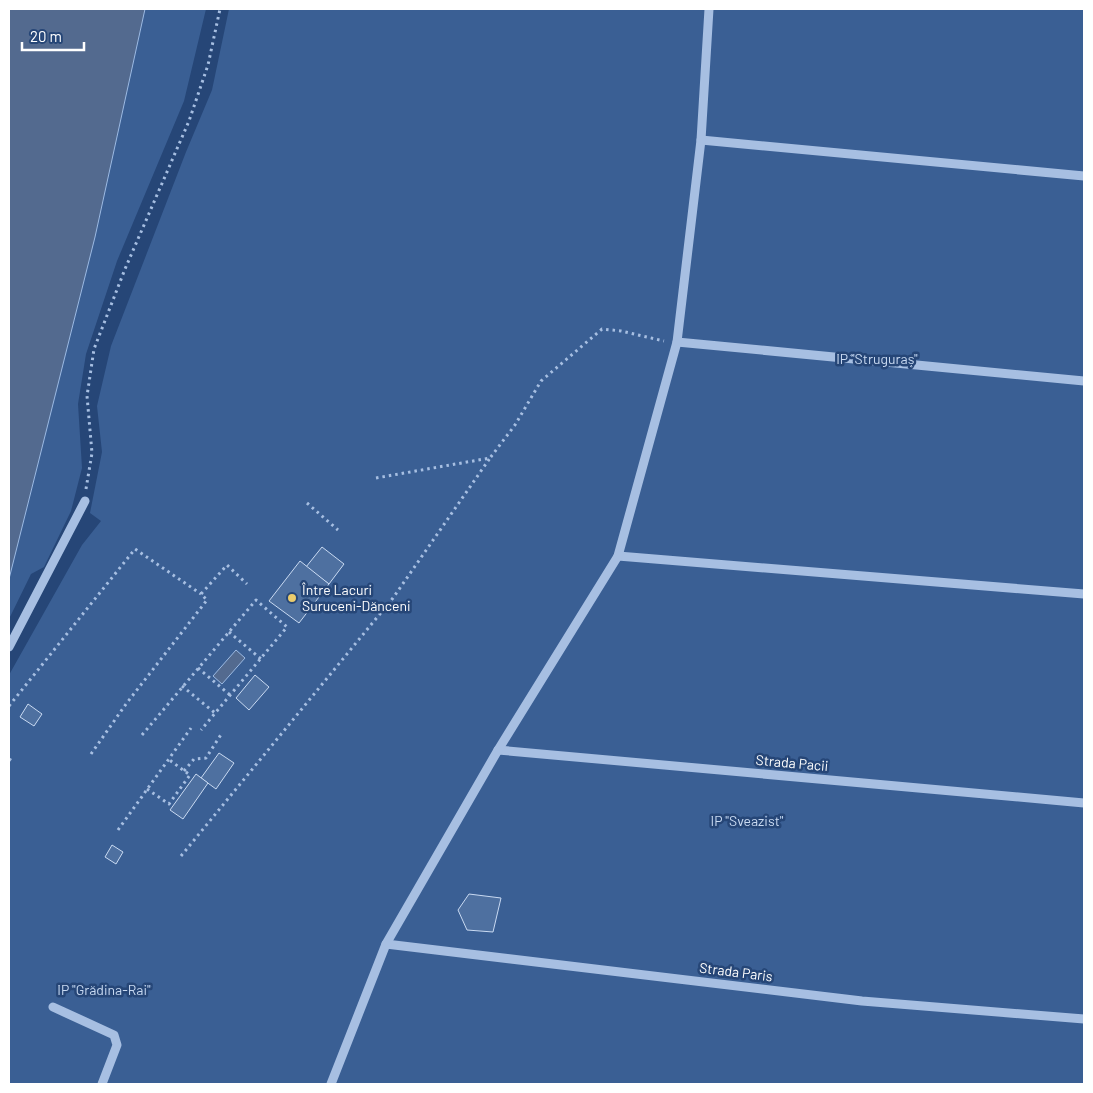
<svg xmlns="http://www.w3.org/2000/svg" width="1093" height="1093" viewBox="0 0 1093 1093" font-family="Barlow,sans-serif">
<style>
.green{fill:#3a5f94}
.water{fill:#536a8f;stroke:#9cbae3}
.building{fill:#4e70a0;stroke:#c9daf2}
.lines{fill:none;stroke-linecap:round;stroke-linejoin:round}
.path{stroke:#a7bfe2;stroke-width:3;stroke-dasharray:2.5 4;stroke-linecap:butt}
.minor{stroke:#a7bfe2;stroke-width:9}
.poi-dot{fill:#ebcc6d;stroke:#264677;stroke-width:2}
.labels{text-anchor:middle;stroke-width:5;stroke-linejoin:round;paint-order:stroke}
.park-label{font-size:14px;fill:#c9daf2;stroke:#264677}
.poi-label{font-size:14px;fill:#fff;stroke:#264677;text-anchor:start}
.street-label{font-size:14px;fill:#fff;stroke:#264677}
</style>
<rect width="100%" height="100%" fill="#264677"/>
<g class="green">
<polygon points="128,9 206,9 184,101 117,261 86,354 78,404 82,468 71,511 44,567 31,574 9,619 9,517"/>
<polygon points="229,9 1084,9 1084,1084 9,1084 9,675 82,545 101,521 90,513 102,452 97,406 111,346 186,152 212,90"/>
</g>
<g class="water">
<polygon points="9,9 145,9 95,237 9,579"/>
<polygon points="236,650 245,658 222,684 213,676"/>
</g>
<g class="building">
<polygon points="322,547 344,564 329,584 306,567"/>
<polygon points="300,561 329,584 299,623 269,601"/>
<polygon points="255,675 269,687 249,710 236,698"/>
<polygon points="28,704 42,714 34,726 20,717"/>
<polygon points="219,753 234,763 216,789 201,778"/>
<polygon points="196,774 208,783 183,819 170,810"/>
<polygon points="112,845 123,852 116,864 105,857"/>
<polygon points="469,894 501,898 493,932 467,930 458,910"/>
</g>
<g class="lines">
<g class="path">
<polyline points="376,478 490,458 515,425 541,381 602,329 621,331 664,341"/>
<polyline points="86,489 92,453 87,396 94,349 125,269 189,121 208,65 220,9"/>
<polyline points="307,503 338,530"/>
<polyline points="229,632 261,659"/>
<polyline points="198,668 230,695"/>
<polyline points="182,686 215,713"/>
<polyline points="9,706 135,549 201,594"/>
<polyline points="142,735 256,600 287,627 201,730"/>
<polyline points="91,754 126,704 207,600 201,594 227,565 247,584"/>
<polyline points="9,759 14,762"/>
<polyline points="184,771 194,759 206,758 222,733"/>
<polyline points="147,789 169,804 190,775 168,759"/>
<polyline points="118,830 191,728"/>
<polyline points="181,856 393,598 490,458"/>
</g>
<g class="minor">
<polyline points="701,140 1084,176"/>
<polyline points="677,342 1084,381"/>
<polyline points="618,556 1084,594"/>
<polyline points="9,647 85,501"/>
<polyline points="498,750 1084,803"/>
<polyline points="386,944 862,1001 1084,1019"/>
<polyline points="53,1007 114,1035 117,1045 102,1084"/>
<polyline points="331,1084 386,944 498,750 618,556 677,342 701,140 709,9"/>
</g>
</g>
<circle class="poi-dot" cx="292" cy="598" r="5"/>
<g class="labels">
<g class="park-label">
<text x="877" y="364">IP "Struguraș"</text>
<text x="747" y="826">IP "Sveazist"</text>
<text x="104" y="995">IP "Grădina-Rai"</text>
</g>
<g class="poi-label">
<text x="302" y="595">Între Lacuri<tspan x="302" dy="16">Suruceni-Dănceni</tspan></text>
</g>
<g class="street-label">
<text transform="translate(792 763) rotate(5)" y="5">Strada Pacii</text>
<text transform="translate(736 972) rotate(7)" y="5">Strada Paris</text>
</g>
</g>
<rect width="1093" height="1093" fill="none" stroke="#ffffff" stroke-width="20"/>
<path d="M22 42v8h62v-8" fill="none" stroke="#ffffff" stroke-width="2.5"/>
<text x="30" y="42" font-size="15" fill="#ffffff" stroke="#264677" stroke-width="4" paint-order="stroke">20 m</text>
</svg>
